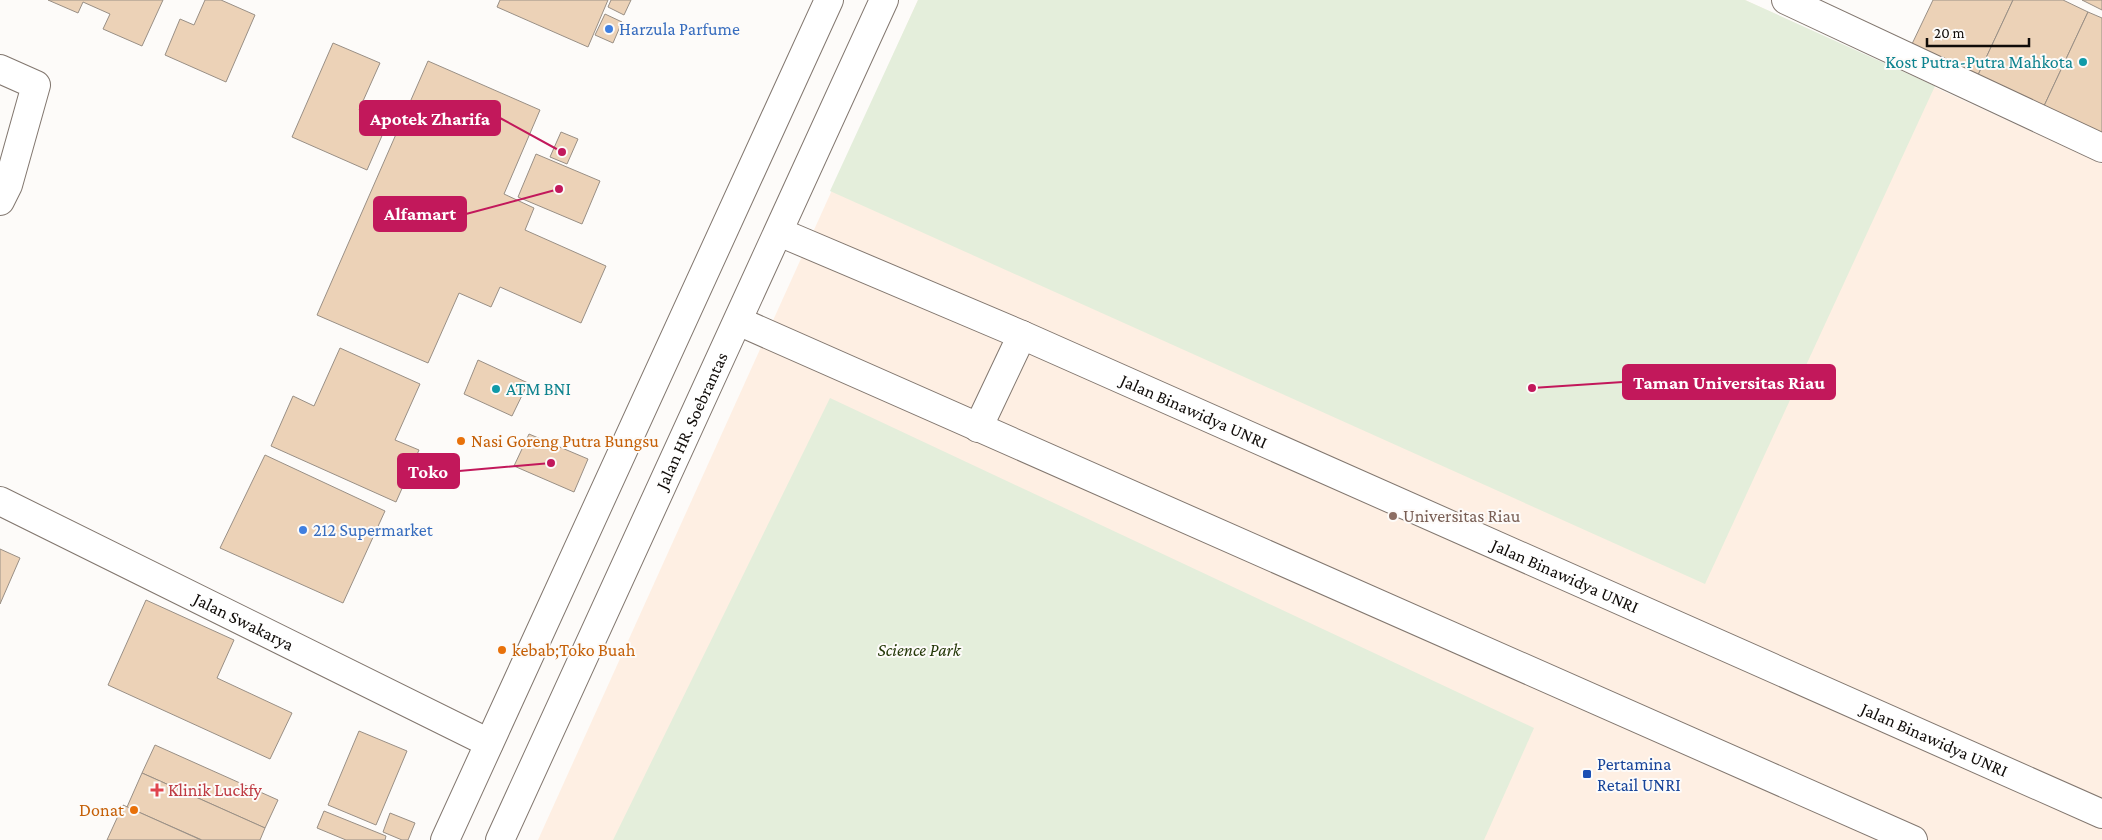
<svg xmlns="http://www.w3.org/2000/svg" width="2102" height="840" viewBox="0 0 2102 840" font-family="'Crimson Pro',serif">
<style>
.built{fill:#feefe3}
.green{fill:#e4eedb}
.building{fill:#ecd2b7;stroke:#998f85}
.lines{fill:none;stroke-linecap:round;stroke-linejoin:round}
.minor-casing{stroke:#82776f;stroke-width:30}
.major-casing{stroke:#82776f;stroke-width:30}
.minor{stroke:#fff;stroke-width:28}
.major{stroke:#fff;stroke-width:28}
.shop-dot{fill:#3f7fe0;stroke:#fdfbf9;stroke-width:2}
.culture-dot{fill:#0f9aa8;stroke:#fdfbf9;stroke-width:2}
.food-dot{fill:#e8710a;stroke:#fdfbf9;stroke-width:2}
.education-dot{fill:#8d6e63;stroke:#fdfbf9;stroke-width:2}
.transit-dot{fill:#1a4fb4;stroke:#fdfbf9;stroke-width:2}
.health-dot{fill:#e0444e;stroke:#fdfbf9;stroke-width:2}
.labels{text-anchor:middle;stroke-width:4;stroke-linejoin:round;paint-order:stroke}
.shop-label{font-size:18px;fill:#366cbe;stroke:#fdfbf9;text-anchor:start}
.culture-label{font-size:18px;fill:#0d838f;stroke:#fdfbf9;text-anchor:end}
.street-label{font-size:18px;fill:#100c09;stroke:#fdfbf9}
.food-label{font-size:18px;fill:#c56008;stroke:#fdfbf9;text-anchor:start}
.education-label{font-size:18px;fill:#785e54;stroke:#fdfbf9;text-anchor:start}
.park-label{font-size:18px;font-style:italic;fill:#253909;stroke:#fdfbf9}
.transit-label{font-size:18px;fill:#164399;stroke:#fdfbf9;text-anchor:start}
.health-label{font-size:18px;fill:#be3a42;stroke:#fdfbf9;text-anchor:start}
.leader{fill:none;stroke:#c2185b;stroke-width:2}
.callout-dot{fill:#c2185b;stroke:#fdfbf9;stroke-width:2}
.callout{fill:#c2185b;stroke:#c2185b;stroke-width:2}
.callout-label{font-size:19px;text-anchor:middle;font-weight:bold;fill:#fff}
</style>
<rect width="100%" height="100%" fill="#fdfbf9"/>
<polygon class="built" points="918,0 1745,0 2102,164 2102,840 538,840"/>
<g class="green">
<polygon points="918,0 1745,0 1935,86 1705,584 830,191"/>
<polygon points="830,398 1534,728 1484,840 613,840"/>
</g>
<g class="building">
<polygon points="48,0 163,0 142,46 103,29 110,14 83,2 78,13"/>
<polygon points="205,0 221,0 255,15 226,82 165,55 180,19 194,25"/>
<polygon points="500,0 608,0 588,47 497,7"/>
<polygon points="611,0 631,0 624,15 608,7"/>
<polygon points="1933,0 2013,0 1978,75 1912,44"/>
<polygon points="2013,0 2063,0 2088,12 2044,106 1978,75"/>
<polygon points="2082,0 2102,0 2102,10"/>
<polygon points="2088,12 2102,18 2102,133 2044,106"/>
<polygon points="605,14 622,22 613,43 595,35"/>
<polygon points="333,43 380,63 359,110 388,122 367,170 292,137"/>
<polygon points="428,61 540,110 504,194 534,208 525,230 606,266 581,323 500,287 491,307 459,293 428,363 317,315"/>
<polygon points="561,132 578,139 567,164 550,157"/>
<polygon points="536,154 600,181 582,224 518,197"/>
<polygon points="340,348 420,384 395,440 419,450 396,502 271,446 293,396 314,406"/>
<polygon points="478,360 528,383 512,416 464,394"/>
<polygon points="529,434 588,459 574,492 514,466"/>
<polygon points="265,455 385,511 343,603 220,548"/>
<polygon points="0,549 20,558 0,604"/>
<polygon points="146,600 234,640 217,678 292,713 270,759 108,685"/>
<polygon points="359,731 407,751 376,825 328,805"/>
<polygon points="155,745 278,800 265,828 142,773"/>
<polygon points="142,773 265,828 260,840 202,840 127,807"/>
<polygon points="123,805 201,840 107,840"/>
<polygon points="324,811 386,836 385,840 346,840 317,828"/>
<polygon points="390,813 415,823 408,840 402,840 383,832"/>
</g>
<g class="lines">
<defs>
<g id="minor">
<polyline points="1786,0 2102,148"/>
<polyline points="0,69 36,85 8,185 0,201"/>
<path id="s1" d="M779,232L1022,335L2102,814"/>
<polyline points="738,321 1913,840"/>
<polyline points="978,428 1022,335"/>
<path id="s2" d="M0,501L489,743"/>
</g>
<g id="major">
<polyline points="445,840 829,0"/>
<path id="s3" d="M500,840L884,0"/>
</g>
</defs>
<use href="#minor" class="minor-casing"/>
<use href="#major" class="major-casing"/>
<use href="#minor" class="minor"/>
<use href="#major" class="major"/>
</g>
<g class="shop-dot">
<circle cx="609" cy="29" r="5"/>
<circle cx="303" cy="530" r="5"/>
</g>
<g class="culture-dot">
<circle cx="2083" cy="62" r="5"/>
<circle cx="496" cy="389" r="5"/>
</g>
<g class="food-dot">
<circle cx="461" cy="441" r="5"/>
<circle cx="502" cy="650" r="5"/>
<circle cx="134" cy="810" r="5"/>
</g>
<circle class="education-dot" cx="1393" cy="516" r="5"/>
<rect class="transit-dot" x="1582" y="769" width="10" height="10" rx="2.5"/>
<path class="health-dot" d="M154.5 782.5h5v5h5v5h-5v5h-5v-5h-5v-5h5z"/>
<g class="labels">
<g class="shop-label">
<text x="619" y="35">Harzula Parfume</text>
<text x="313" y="536">212 Supermarket</text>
</g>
<g class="culture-label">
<text x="2073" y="68">Kost Putra-Putra Mahkota</text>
<text x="506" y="395" text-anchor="start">ATM BNI</text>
</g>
<g class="street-label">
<text dy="6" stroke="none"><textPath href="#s1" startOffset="452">Jalan Binawidya UNRI</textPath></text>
<text dy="6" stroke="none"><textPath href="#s3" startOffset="461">Jalan HR. Soebrantas</textPath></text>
<text dy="6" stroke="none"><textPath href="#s1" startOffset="858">Jalan Binawidya UNRI</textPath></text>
<text dy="6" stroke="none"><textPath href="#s2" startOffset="272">Jalan Swakarya</textPath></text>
<text dy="6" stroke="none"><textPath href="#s1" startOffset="1262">Jalan Binawidya UNRI</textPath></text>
</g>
<g class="food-label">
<text x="471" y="447">Nasi Goreng Putra Bungsu</text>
<text x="512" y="656">kebab;Toko Buah</text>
<text x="124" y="816" text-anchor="end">Donat</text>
</g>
<g class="education-label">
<text x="1403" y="522">Universitas Riau</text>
</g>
<g class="park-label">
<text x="919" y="656">Science Park</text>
</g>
<g class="transit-label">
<text x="1597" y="770">Pertamina<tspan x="1597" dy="21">Retail UNRI</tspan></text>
</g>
<g class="health-label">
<text x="168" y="796">Klinik Luckfy</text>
</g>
</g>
<path class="leader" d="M562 152L500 118M559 189L466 214M1532 388L1623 382M551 463L459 471"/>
<g class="callout-dot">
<circle cx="562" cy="152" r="5"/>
<circle cx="559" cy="189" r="5"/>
<circle cx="1532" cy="388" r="5"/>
<circle cx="551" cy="463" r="5"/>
</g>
<g class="callout">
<rect x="360" y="101" width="140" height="34" rx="5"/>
<rect x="374" y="197" width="92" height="34" rx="5"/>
<rect x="1623" y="365" width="212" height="34" rx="5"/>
<rect x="398" y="454" width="61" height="34" rx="5"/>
</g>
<g class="callout-label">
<text x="430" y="125">Apotek Zharifa</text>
<text x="420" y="220">Alfamart</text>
<text x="1729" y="389">Taman Universitas Riau</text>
<text x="428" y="478">Toko</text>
</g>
<path d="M1927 38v8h102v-8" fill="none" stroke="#100c09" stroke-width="2.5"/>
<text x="1934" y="38" font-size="15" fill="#100c09" stroke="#fdfbf9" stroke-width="4" paint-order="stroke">20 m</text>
</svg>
